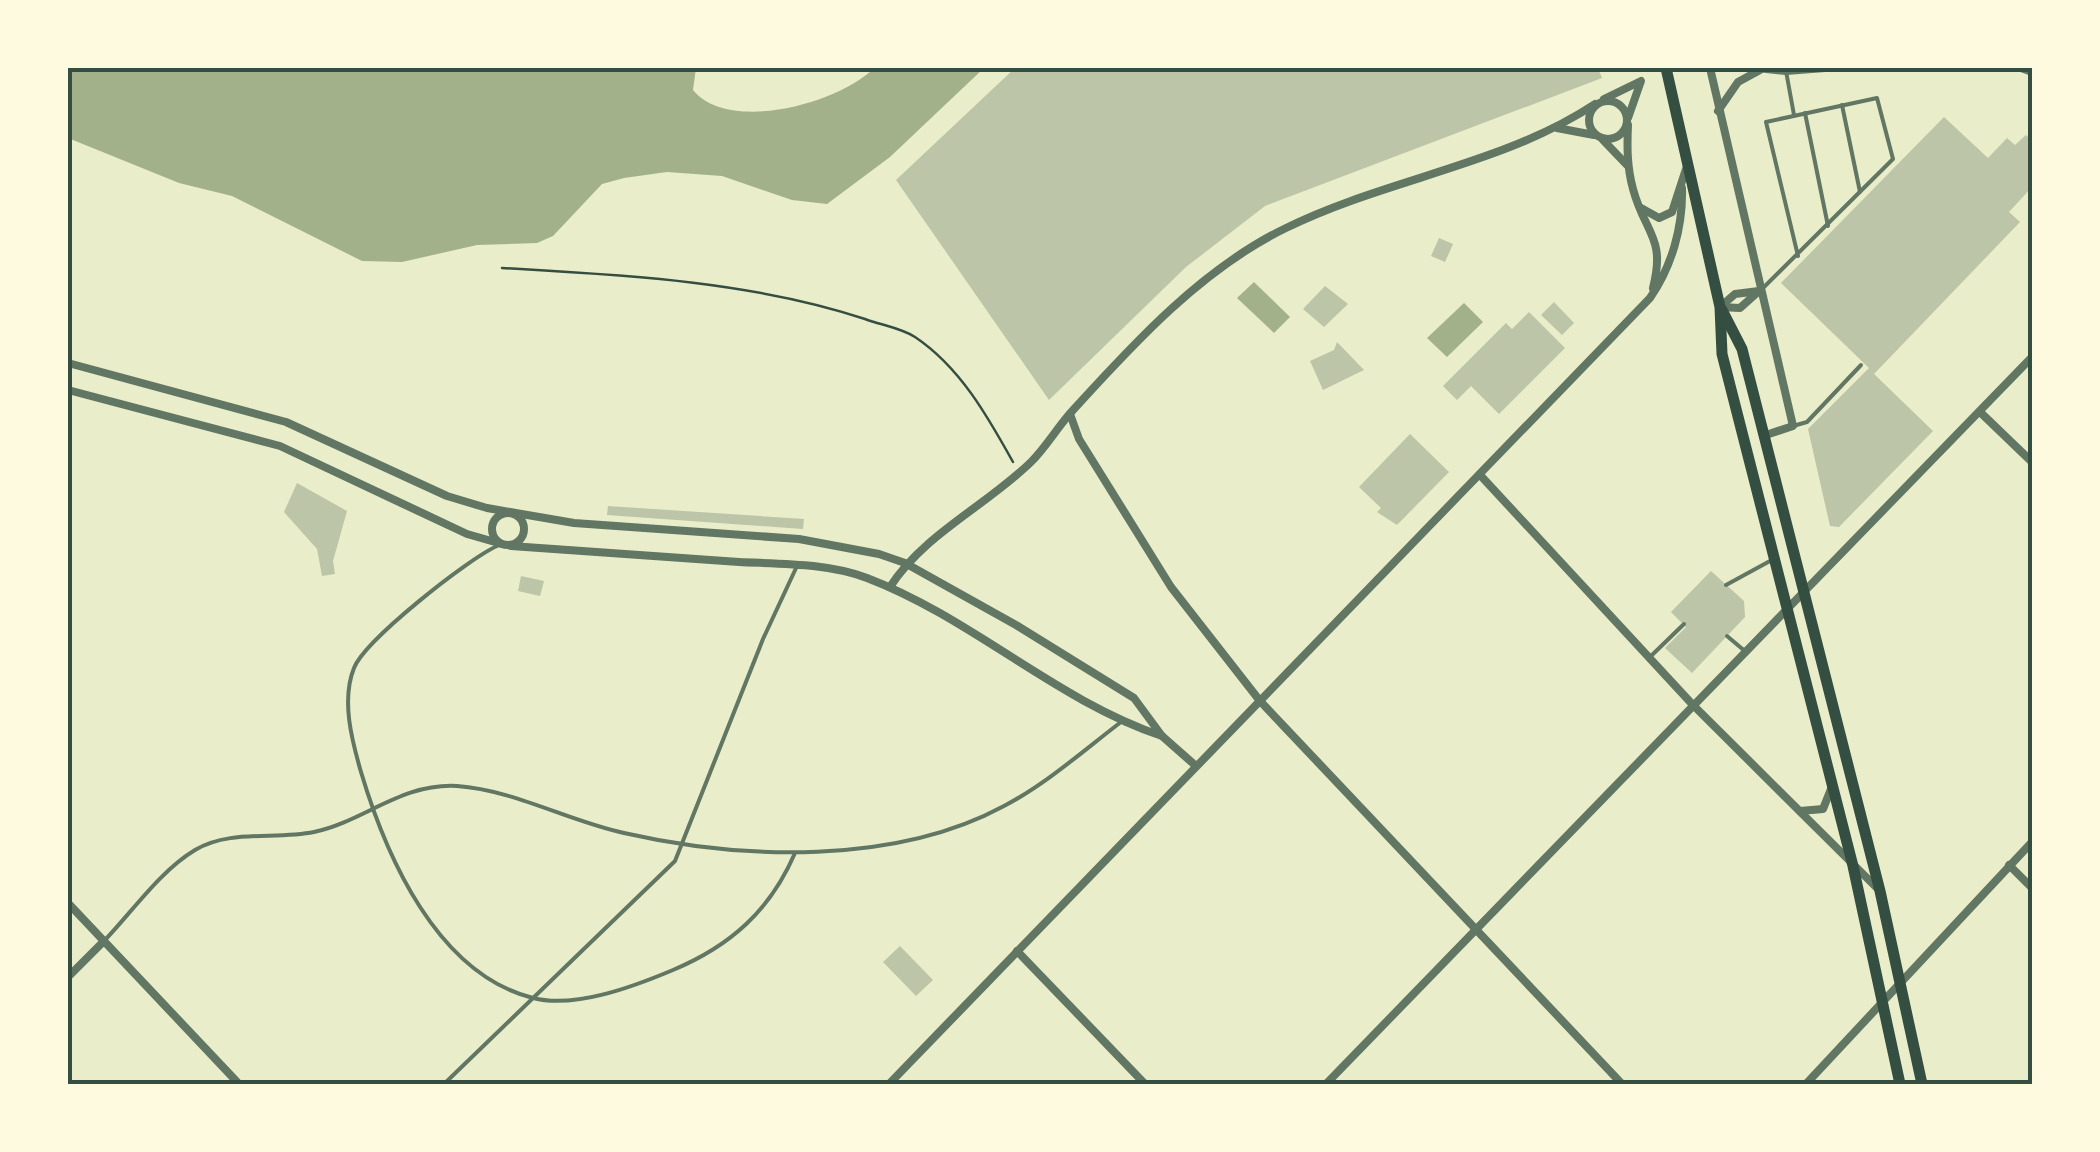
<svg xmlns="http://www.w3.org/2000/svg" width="2100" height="1152" viewBox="0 0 2100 1152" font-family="'Fira Sans Condensed',sans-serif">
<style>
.water{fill:#a3b18a}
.building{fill:#bcc5a7}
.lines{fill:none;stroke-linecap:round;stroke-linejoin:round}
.path{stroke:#344e41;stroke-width:2.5}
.service{stroke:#617663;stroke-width:4}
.minor{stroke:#617663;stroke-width:8}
.secondary{stroke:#344e41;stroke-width:11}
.neatline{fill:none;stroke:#344e41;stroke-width:4}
</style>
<rect width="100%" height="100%" fill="#e9edc9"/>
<g class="water">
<path d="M68,68H696L693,90C729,134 840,103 874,68H984L890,157L827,204L792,200L722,176L667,172L624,178L602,184L553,236L537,243L477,245L402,262L362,261L232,196L179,183L68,138Z"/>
<polygon points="1254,282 1290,317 1274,333 1237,298"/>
<polygon points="1464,303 1483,322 1447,357 1427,338"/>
</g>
<g class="building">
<polygon points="1015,68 1598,68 1602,78 1265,206 1186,267 1049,400 896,180"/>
<polygon points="1944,117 1988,158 2007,138 2015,145 2026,135 2032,141 2032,187 2009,212 2020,222 1874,374 1933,431 1839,527 1830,526 1808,429 1869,368 1781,283"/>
<polygon points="1439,238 1453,244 1445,262 1431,256"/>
<polygon points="1325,286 1348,304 1324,327 1303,309"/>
<polygon points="1554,302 1574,323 1562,335 1541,315"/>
<polygon points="1529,312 1565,348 1499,414 1471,386 1457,400 1443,386 1506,323 1512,329"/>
<polygon points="1337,342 1364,370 1323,390 1310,361 1334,350"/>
<polygon points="1410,434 1449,472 1397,525 1377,512 1381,508 1359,487"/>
<polygon points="297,483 347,511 333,561 335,574 322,576 317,549 284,512"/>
<polygon points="608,506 804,519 803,529 607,515"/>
<polygon points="1711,571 1744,601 1745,617 1692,673 1665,648 1686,627 1671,612"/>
<polygon points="521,576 544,581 540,596 518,591"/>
<polygon points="900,946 933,980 916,996 883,962"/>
</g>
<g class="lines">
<path class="path" d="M502,268C623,275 750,281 865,319C881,325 901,328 915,337C960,367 988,417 1013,462"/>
<g class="service">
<polyline points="1786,71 1794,115"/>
<polyline points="1842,105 1860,192"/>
<polyline points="1805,113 1828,226"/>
<polyline points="1763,288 1893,159 1877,98 1766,122 1798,256"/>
<polyline points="1793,426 1807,422 1861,365"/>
<path d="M497,546C468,559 365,640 354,668C341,700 352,741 361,772C386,856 437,974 533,998C575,1009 635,986 673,970C730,946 770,911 795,853"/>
<polyline points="1726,585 1770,561"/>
<polyline points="1727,636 1746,652"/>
<polyline points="1651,656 1684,624"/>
<path d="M104,941C132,912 160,871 195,850C230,829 275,840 314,832C365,821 401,783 457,786C514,790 568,821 624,833C742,860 895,865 1004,806C1046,784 1083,751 1121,722"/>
<polyline points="444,1084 675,861 763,639 797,566"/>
</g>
<g class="minor">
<polyline points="1710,68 1793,426 1763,436"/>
<polyline points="1757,68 1786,71 1825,68"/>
<polyline points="2021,68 2032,72"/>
<polyline points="1604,99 1641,81 1628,118"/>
<circle cx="1608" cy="120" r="19"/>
<polyline points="1718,111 1738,82 1760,70"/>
<path d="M1628,125C1627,147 1627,167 1633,189C1645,234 1666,237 1653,288"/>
<polyline points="1557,128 1594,135"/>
<polyline points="1603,140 1627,165"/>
<polyline points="1641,208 1659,218 1672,212 1686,169"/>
<polyline points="1720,307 1740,308 1759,291"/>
<polyline points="1720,307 1735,294 1759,291"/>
<polyline points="68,363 286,422 447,496 487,508 574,523 799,539 879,554 905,563 1016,625 1134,698 1162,736 1196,766"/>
<polyline points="68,390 280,446 467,534 502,544"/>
<polyline points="1980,412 2032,462"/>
<polyline points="1070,414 1079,439 1171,587 1260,701 1622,1084"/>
<polyline points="1481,476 1693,705 1877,888"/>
<circle cx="508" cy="529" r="16"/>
<path d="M511,546C587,552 663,556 739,562C780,564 829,563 867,578C972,618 1057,701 1162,736"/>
<path d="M890,587C924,534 986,506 1031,462C1047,446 1058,426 1074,409C1135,342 1203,268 1286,228C1385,179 1503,165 1595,104"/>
<polyline points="1800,811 1823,809 1831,789"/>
<polyline points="2009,865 2032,888"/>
<polyline points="68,903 239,1084"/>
<polyline points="1017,951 1145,1084"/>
<polyline points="68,977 104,941"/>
<path d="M889,1084L1650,298C1672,266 1683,227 1682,188"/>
<polyline points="1326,1084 2032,357"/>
<polyline points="1806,1084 2032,842"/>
</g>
<g class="secondary">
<polyline points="1666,68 1720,307 1722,354 1853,866 1900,1084"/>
<polyline points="1722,310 1742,349 1880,891 1922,1084"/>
</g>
</g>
<rect width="2100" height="1152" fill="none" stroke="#fefae0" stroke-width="140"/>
<rect x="70" y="70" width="1960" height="1012" class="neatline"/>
</svg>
